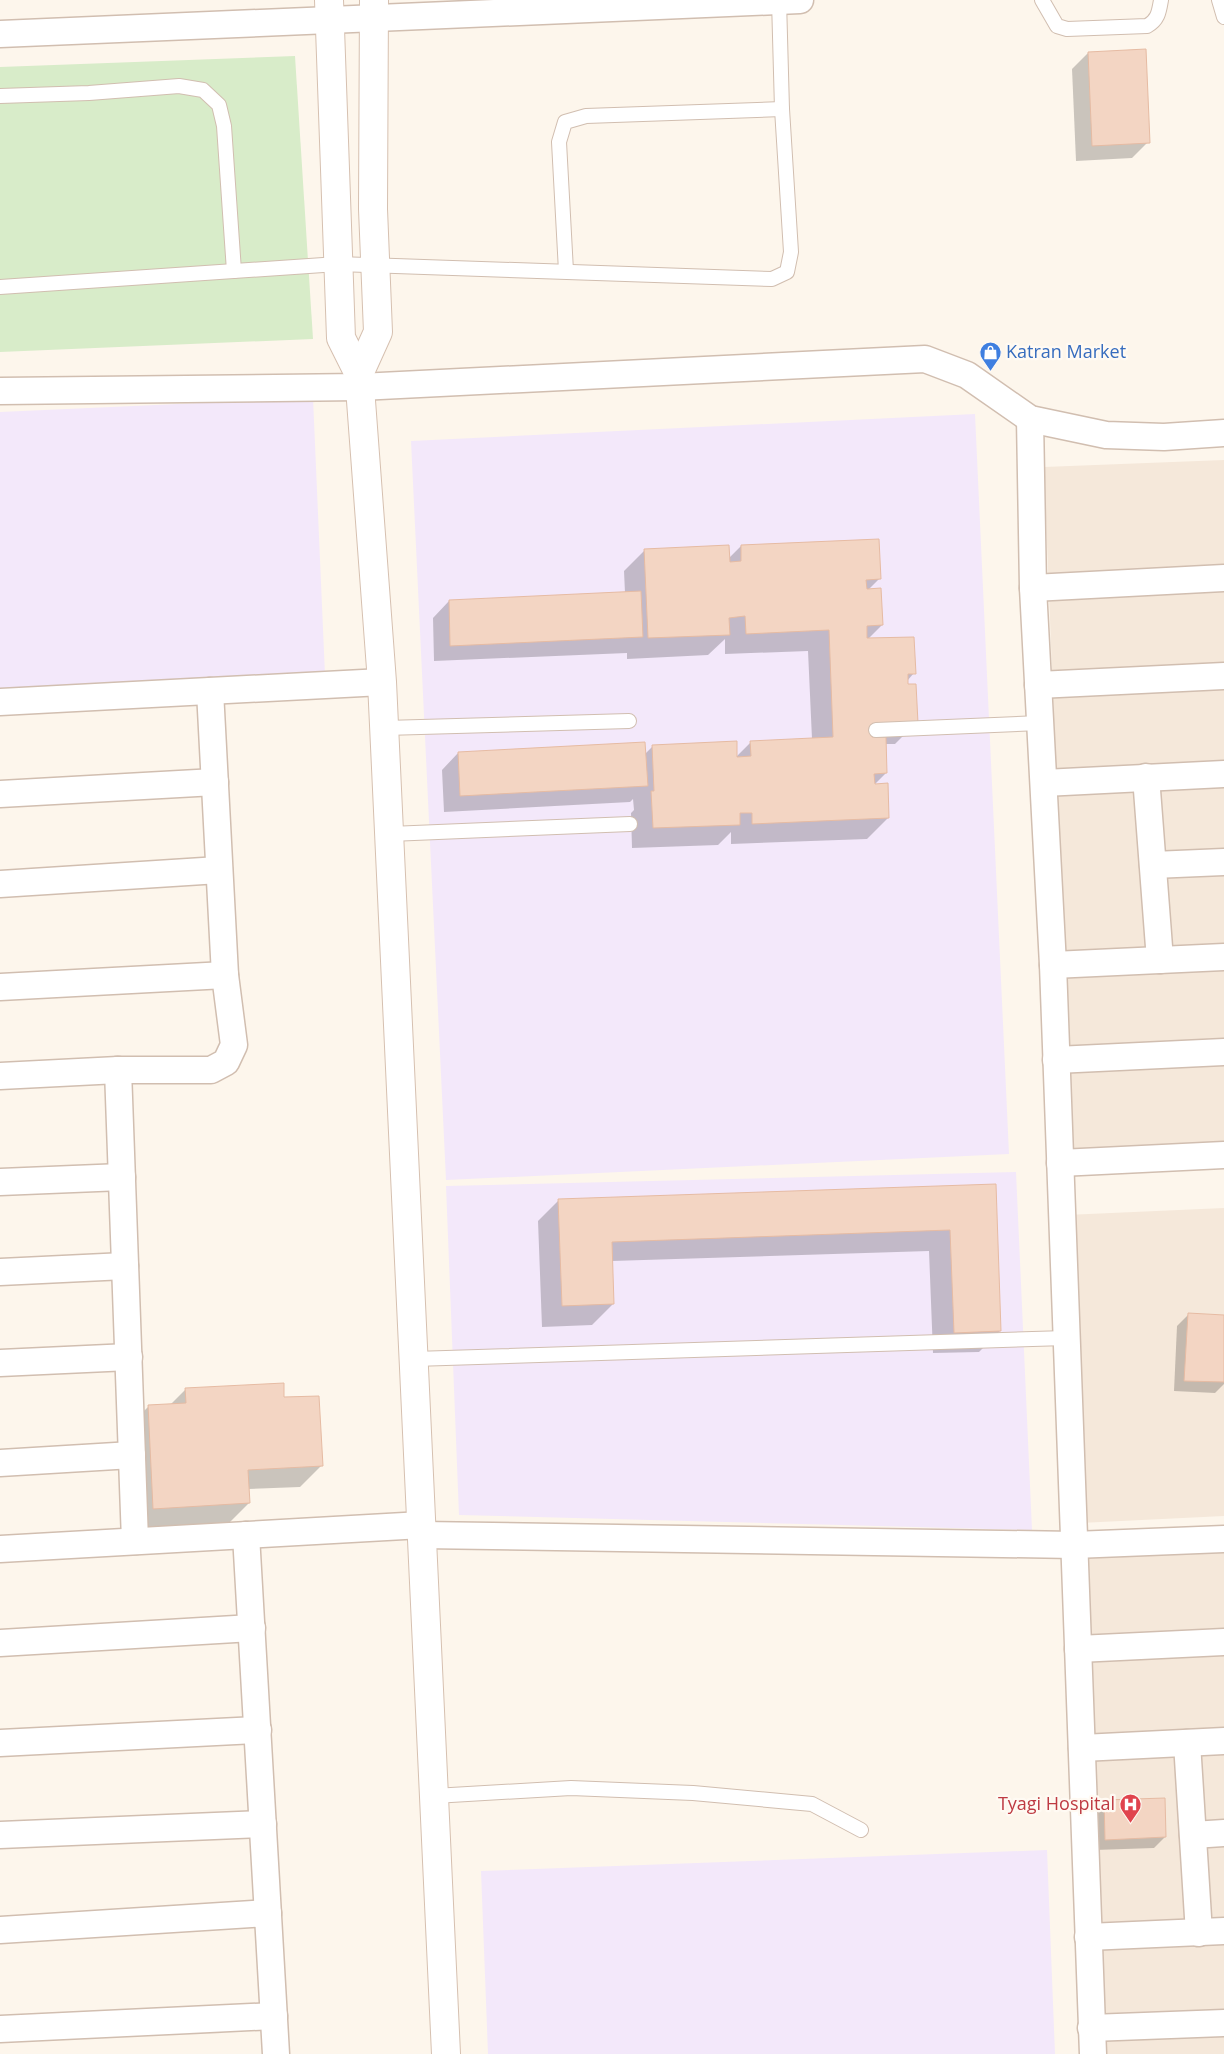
<svg xmlns="http://www.w3.org/2000/svg" width="1224" height="2054" viewBox="0 0 1224 2054" font-family="'Open Sans',sans-serif">
<style>
.residential{fill:#f5e8da}
.education{fill:#f3e8fa}
.green{fill:#d8ecc9}
.shadow{fill:#0003}
.building{fill:#f3d5c3;stroke:#e6bba3}
.lines{fill:none;stroke-linecap:round;stroke-linejoin:round}
.lane-casing{stroke:#d1beb0;stroke-width:16}
.street-casing{stroke:#d1beb0;stroke-width:29}
.secondary-casing{stroke:#d6c0b0;stroke-width:30}
.lane{stroke:#fff;stroke-width:14}
.street{stroke:#fff;stroke-width:26}
.secondary{stroke:#fff;stroke-width:28}
.labels{text-anchor:middle;stroke-width:4.5;stroke-linejoin:round;paint-order:stroke}
.shop-label{font-size:18px;fill:#366cbe;stroke:#fffaf3;text-anchor:start}
.health-label{font-size:18px;fill:#be3a42;stroke:#fffaf3;text-anchor:end}
</style>
<rect width="100%" height="100%" fill="#fdf6ec"/>
<g class="residential">
<polygon points="1224,460 1224,1146 1071,1152 1044,467"/>
<polygon points="1224,1208 1224,1516 1080,1523 1066,1215"/>
<polygon points="1224,1532 1224,2054 1102,2054 1076,1539"/>
</g>
<g class="education">
<polygon points="313,398 325,675 0,689 0,412"/>
<polygon points="975,414 1009,1154 446,1180 411,441"/>
<polygon points="1016,1172 1032,1530 459,1515 446,1186"/>
<polygon points="1047,1850 1055,2054 488,2054 481,1871"/>
</g>
<polygon class="green" points="295,56 313,339 0,352 0,67"/>
<g class="shadow">
<polygon points="1088,53 1148,142 1132,158 1076,161 1072,69"/>
<polygon points="741,546 879,579 868,590 882,625 867,640 914,673 907,681 916,723 895,744 885,744 886,773 874,785 888,818 867,839 731,844 731,832 718,845 632,848 631,813 634,810 633,799 630,802 444,812 442,770 458,753 645,754 653,746 736,757 751,742 812,739 808,651 725,654 725,639 708,655 627,659 627,653 434,661 433,618 449,601 625,593 624,571 645,550 728,559"/>
<polygon points="995,1185 1000,1331 979,1352 933,1353 929,1251 612,1261 613,1304 592,1325 542,1327 538,1221 559,1200"/>
<polygon points="1188,1315 1224,1317 1224,1384 1215,1393 1174,1391 1177,1326"/>
<polygon points="186,1389 283,1399 321,1466 300,1487 248,1489 249,1503 228,1524 133,1529 128,1427 149,1406 170,1405"/>
<polygon points="1104,1801 1165,1837 1154,1848 1095,1850 1093,1812"/>
</g>
<g class="building">
<polygon points="1146,49 1150,143 1092,146 1088,52"/>
<polygon points="879,539 881,579 866,580 867,589 881,588 883,625 867,626 867,638 914,637 916,674 908,674 908,684 916,684 918,723 871,725 872,737 886,737 887,773 874,774 875,784 888,783 889,818 752,824 752,813 740,813 740,825 653,828 651,791 654,791 652,745 737,741 737,757 751,756 750,741 833,737 829,630 746,634 745,616 729,618 730,635 648,638 644,549 729,545 730,562 741,561 741,545"/>
<polygon points="641,591 643,637 450,646 449,600"/>
<polygon points="645,742 648,786 460,796 458,752"/>
<polygon points="996,1184 1001,1331 954,1333 950,1230 612,1242 614,1304 562,1306 558,1199"/>
<polygon points="1188,1313 1224,1315 1224,1382 1184,1381"/>
<polygon points="284,1383 284,1397 319,1396 323,1466 248,1470 250,1503 153,1509 148,1405 186,1403 185,1388"/>
<polygon points="1165,1798 1166,1837 1105,1840 1104,1800"/>
</g>
<g class="lines">
<defs>
<g id="lane">
<path d="M1042,0L1057,26L1067,29L1147,26C1158,20 1159,12 1161,0"/>
<polyline points="1219,0 1224,17"/>
<polyline points="0,96 89,93 179,86 203,90 219,105 224,126 234,271"/>
<polyline points="566,271 559,142 565,122 586,116 782,109"/>
<polyline points="0,287 338,264 772,279 787,272 791,252 782,109 779,0"/>
<polyline points="385,728 629,721"/>
<polyline points="876,730 1040,723"/>
<polyline points="390,834 630,824"/>
<polyline points="414,1359 1066,1338"/>
<polyline points="434,1796 571,1788 693,1793 812,1804 861,1830"/>
</g>
<g id="street">
<polyline points="0,34 800,0"/>
<polyline points="0,391 360,387 925,359 967,375 1030,419 1106,435 1164,437 1224,433"/>
<polyline points="1030,419 1033,588 1053,965 1093,2054"/>
<polyline points="1033,588 1224,578"/>
<polyline points="1038,685 1224,676"/>
<polyline points="0,702 382,682"/>
<polyline points="1146,777 1160,960"/>
<polyline points="1044,783 1224,774"/>
<polyline points="0,794 215,782"/>
<polyline points="1153,865 1224,862"/>
<polyline points="0,884 219,870"/>
<polyline points="1053,965 1224,957"/>
<polyline points="0,987 225,975"/>
<polyline points="1056,1060 1224,1052"/>
<polyline points="118,1070 135,1541"/>
<polyline points="0,1076 118,1070 211,1070 226,1062 234,1045 225,975 210,691"/>
<polyline points="1060,1163 1224,1155"/>
<polyline points="0,1182 122,1177"/>
<polyline points="0,1272 125,1266"/>
<polyline points="0,1363 129,1357"/>
<polyline points="0,1463 132,1455"/>
<polyline points="246,1535 276,2054"/>
<polyline points="422,1535 1074,1545 1224,1539"/>
<polyline points="0,1549 422,1525"/>
<polyline points="0,1643 252,1628"/>
<polyline points="1078,1649 1224,1642"/>
<polyline points="0,1743 258,1730"/>
<polyline points="1187,1743 1199,1933"/>
<polyline points="1082,1748 1224,1741"/>
<polyline points="0,1835 263,1824"/>
<polyline points="1193,1835 1224,1833"/>
<polyline points="0,1930 268,1913"/>
<polyline points="1088,1937 1224,1931"/>
<polyline points="1091,2028 1224,2023"/>
<polyline points="0,2029 274,2016"/>
</g>
<g id="secondary">
<polyline points="329,0 341,338 359,374 382,682 446,2054"/>
<polyline points="359,374 378,332 373,209 374,0"/>
</g>
</defs>
<use href="#lane" class="lane-casing"/>
<use href="#street" class="street-casing"/>
<use href="#secondary" class="secondary-casing"/>
<use href="#lane" class="lane"/>
<use href="#street" class="street"/>
<use href="#secondary" class="secondary"/>
</g>
<defs>
<symbol id="shop-pin" viewBox="-11 -11 22 30"><path d="M0 17L-7.5 6A9.5 9.5 0 1 1 7.5 6Z" fill="#3f7fe0" stroke="#fffaf3"/><path d="M-5-2.5h2.3a2.7 3.5 0 0 1 5.4 0H5L5.5 6h-11ZM-1.5-2.5h3a1.5 2.3 0 0 0-3 0Z" fill="#fff"/></symbol>
<symbol id="hospital-pin" viewBox="-11 -11 22 30"><path d="M0 17L-7.5 6A9.5 9.5 0 1 1 7.5 6Z" fill="#e0444e" stroke="#fffaf3"/><path d="M-5-5h3v3.5h4V-5h3V5h-3V1.5h-4V5h-3Z" fill="#fff"/></symbol>
</defs>
<g fill-rule="evenodd">
<use href="#shop-pin" x="978" y="340" width="25" height="34"/>
<use href="#hospital-pin" x="1118" y="1792" width="25" height="34"/>
</g>
<g class="labels">
<g class="shop-label">
<text x="1006" y="358">Katran Market</text>
</g>
<g class="health-label">
<text x="1115" y="1810">Tyagi Hospital</text>
</g>
</g>
</svg>
